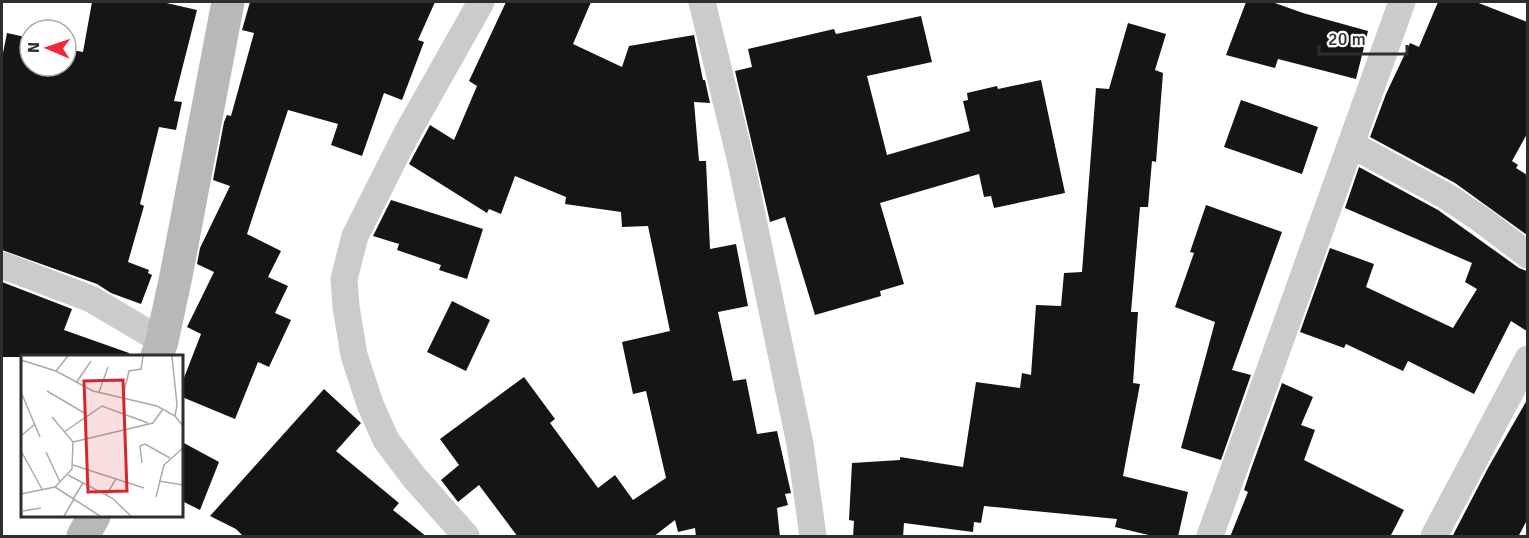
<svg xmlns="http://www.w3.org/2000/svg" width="1529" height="538" viewBox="0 0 1529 538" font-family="Signika,sans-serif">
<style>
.building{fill:#151515}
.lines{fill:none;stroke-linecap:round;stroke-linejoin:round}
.street{stroke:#cbcbcb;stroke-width:27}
.secondary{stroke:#b8b8b8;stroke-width:33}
.inset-road{fill:none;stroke:#ababab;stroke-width:1.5}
.view{fill:#d62828;fill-opacity:0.15;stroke:#d62828;stroke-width:3}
.inset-edge{fill:none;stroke:#2e2e2e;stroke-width:3}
</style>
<rect width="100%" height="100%" fill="#fff"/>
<g class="building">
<polygon points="92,2 162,2 197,10 174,101 182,102 176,130 159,127 140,204 144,206 128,262 149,270 148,273 152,275 141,304 111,293 97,284 2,250 2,58 7,33 30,38 30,66 66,66 66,49 83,52"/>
<polygon points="250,2 435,2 418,40 424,42 402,100 384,93 362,156 331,145 338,124 288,110 247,234 281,251 268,277 288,286 275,313 291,320 269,367 258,362 235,419 182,397 182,383 201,334 187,327 214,272 197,264 200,248 230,186 213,180 224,122 227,115 231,116 254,33 242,30"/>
<polygon points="506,2 591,2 573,44 622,67 629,46 694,35 703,80 705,80 710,103 694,102 699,161 706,161 710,249 736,244 748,306 718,312 733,381 746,379 757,434 777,431 791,493 785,494 788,505 777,508 780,537 696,537 695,528 678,532 675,520 653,537 518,537 479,485 458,502 441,480 459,465 440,439 524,377 555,419 550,423 598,488 615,475 633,500 666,478 646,391 633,394 622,342 670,331 648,226 622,227 621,212 565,204 566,197 515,176 501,214 489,209 487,213 409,164 430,125 454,140 477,86 469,81"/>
<polygon points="1246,2 1272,2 1303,13 1368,31 1356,79 1278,59 1275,68 1226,55"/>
<polygon points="1438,2 1476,2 1527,22 1527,134 1512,161 1518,165 1516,168 1527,175 1527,235 1455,183 1370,137 1386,94 1410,43 1419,47"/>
<polygon points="921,16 932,62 867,76 887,155 970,131 963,101 968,100 967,93 997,86 998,89 1041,80 1065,193 994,208 991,196 984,197 979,174 880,203 904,284 880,291 881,296 815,315 785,217 770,222 735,71 752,67 748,49 834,29 836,34"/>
<polygon points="1128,23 1166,34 1155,70 1163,73 1156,162 1152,161 1148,207 1140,207 1131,312 1138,312 1133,383 1140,384 1123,476 1188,492 1178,537 1157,537 1115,527 1117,519 984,506 981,523 974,522 973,532 904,523 903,537 853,537 854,521 849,520 852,463 900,460 900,457 963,467 976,382 1020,388 1022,373 1031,375 1036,305 1061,306 1064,273 1082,272 1096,88 1109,89"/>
<polygon points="1241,100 1318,127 1302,174 1224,147"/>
<polygon points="1359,167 1438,210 1519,268 1527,271 1527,331 1511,321 1474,394 1408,361 1403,371 1346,344 1344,348 1300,332 1330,248 1374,264 1366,287 1453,328 1477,289 1465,282 1472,263 1345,208"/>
<polygon points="391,200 483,229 467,279 439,270 441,265 397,250 399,244 373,236"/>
<polygon points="1206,205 1282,232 1232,370 1251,375 1221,460 1181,448 1215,322 1175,307 1194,253 1190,252"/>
<polygon points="2,282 72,309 64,330 129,353 129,357 2,357"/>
<polygon points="452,301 490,320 466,371 427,352"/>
<polygon points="1282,383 1313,397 1301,425 1315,430 1304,460 1404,510 1390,537 1230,537 1248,492 1244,490 1251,469"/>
<polygon points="324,389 361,423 336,451 399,503 393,510 427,537 244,537 236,529 210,516"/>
<polygon points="1527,400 1527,520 1518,537 1452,537 1488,468"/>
<polygon points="182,442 219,462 200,510 182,501"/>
</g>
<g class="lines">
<g class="street">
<polyline points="702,2 741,162 800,444 813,536"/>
<polyline points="1352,145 1446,196 1479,218 1528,255"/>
<polyline points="2,265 91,299 162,341"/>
<polyline points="466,536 413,476 386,440 370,404 354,355 346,307 344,279 355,236 406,135 481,2"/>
<polyline points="1210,536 1402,2"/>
<polyline points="1434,536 1528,359"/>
</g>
<g class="secondary">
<polyline points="157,356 162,341 176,276 228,2"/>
<polyline points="83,536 94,516"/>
</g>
</g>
<g transform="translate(21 355)">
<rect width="162" height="162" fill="#fff"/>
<path class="inset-road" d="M151,1L156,50L154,61M0,5L35,16L72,36L136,51L154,61L162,71M35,16L47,1M55,28L70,6M26,36L65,59M0,37L19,82M78,37L87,12M102,41L108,16L120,14L122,1M43,77L81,51L127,68M0,81L14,69M52,87L132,68L142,54M0,96L21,134M25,97L39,127M121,108L119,91L124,89L149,103M52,110L123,133M47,120L91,143L110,161M138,126L162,130M34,132L79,161M0,139L34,132L51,114L52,87L31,62M85,140L95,124M135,142L143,110L162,93M52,144L62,128M2,156L20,153M43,161L53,144"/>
<path class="view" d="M102,25L106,136L67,137L63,26Z"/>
<rect width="162" height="162" class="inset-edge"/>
</g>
<rect width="1529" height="538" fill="none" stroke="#2e2e2e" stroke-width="6"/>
<g transform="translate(48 48) rotate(272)"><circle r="28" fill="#ffffff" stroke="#ababab" stroke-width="1.5"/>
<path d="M0-4.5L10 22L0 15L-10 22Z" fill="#ed283c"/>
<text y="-9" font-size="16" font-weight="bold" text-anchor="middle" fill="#2e2e2e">N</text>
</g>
<path d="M1319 45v9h88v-9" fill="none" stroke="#2e2e2e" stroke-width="3"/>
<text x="1328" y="45" font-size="18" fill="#2e2e2e" stroke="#ffffff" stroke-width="4.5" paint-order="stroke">20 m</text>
</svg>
